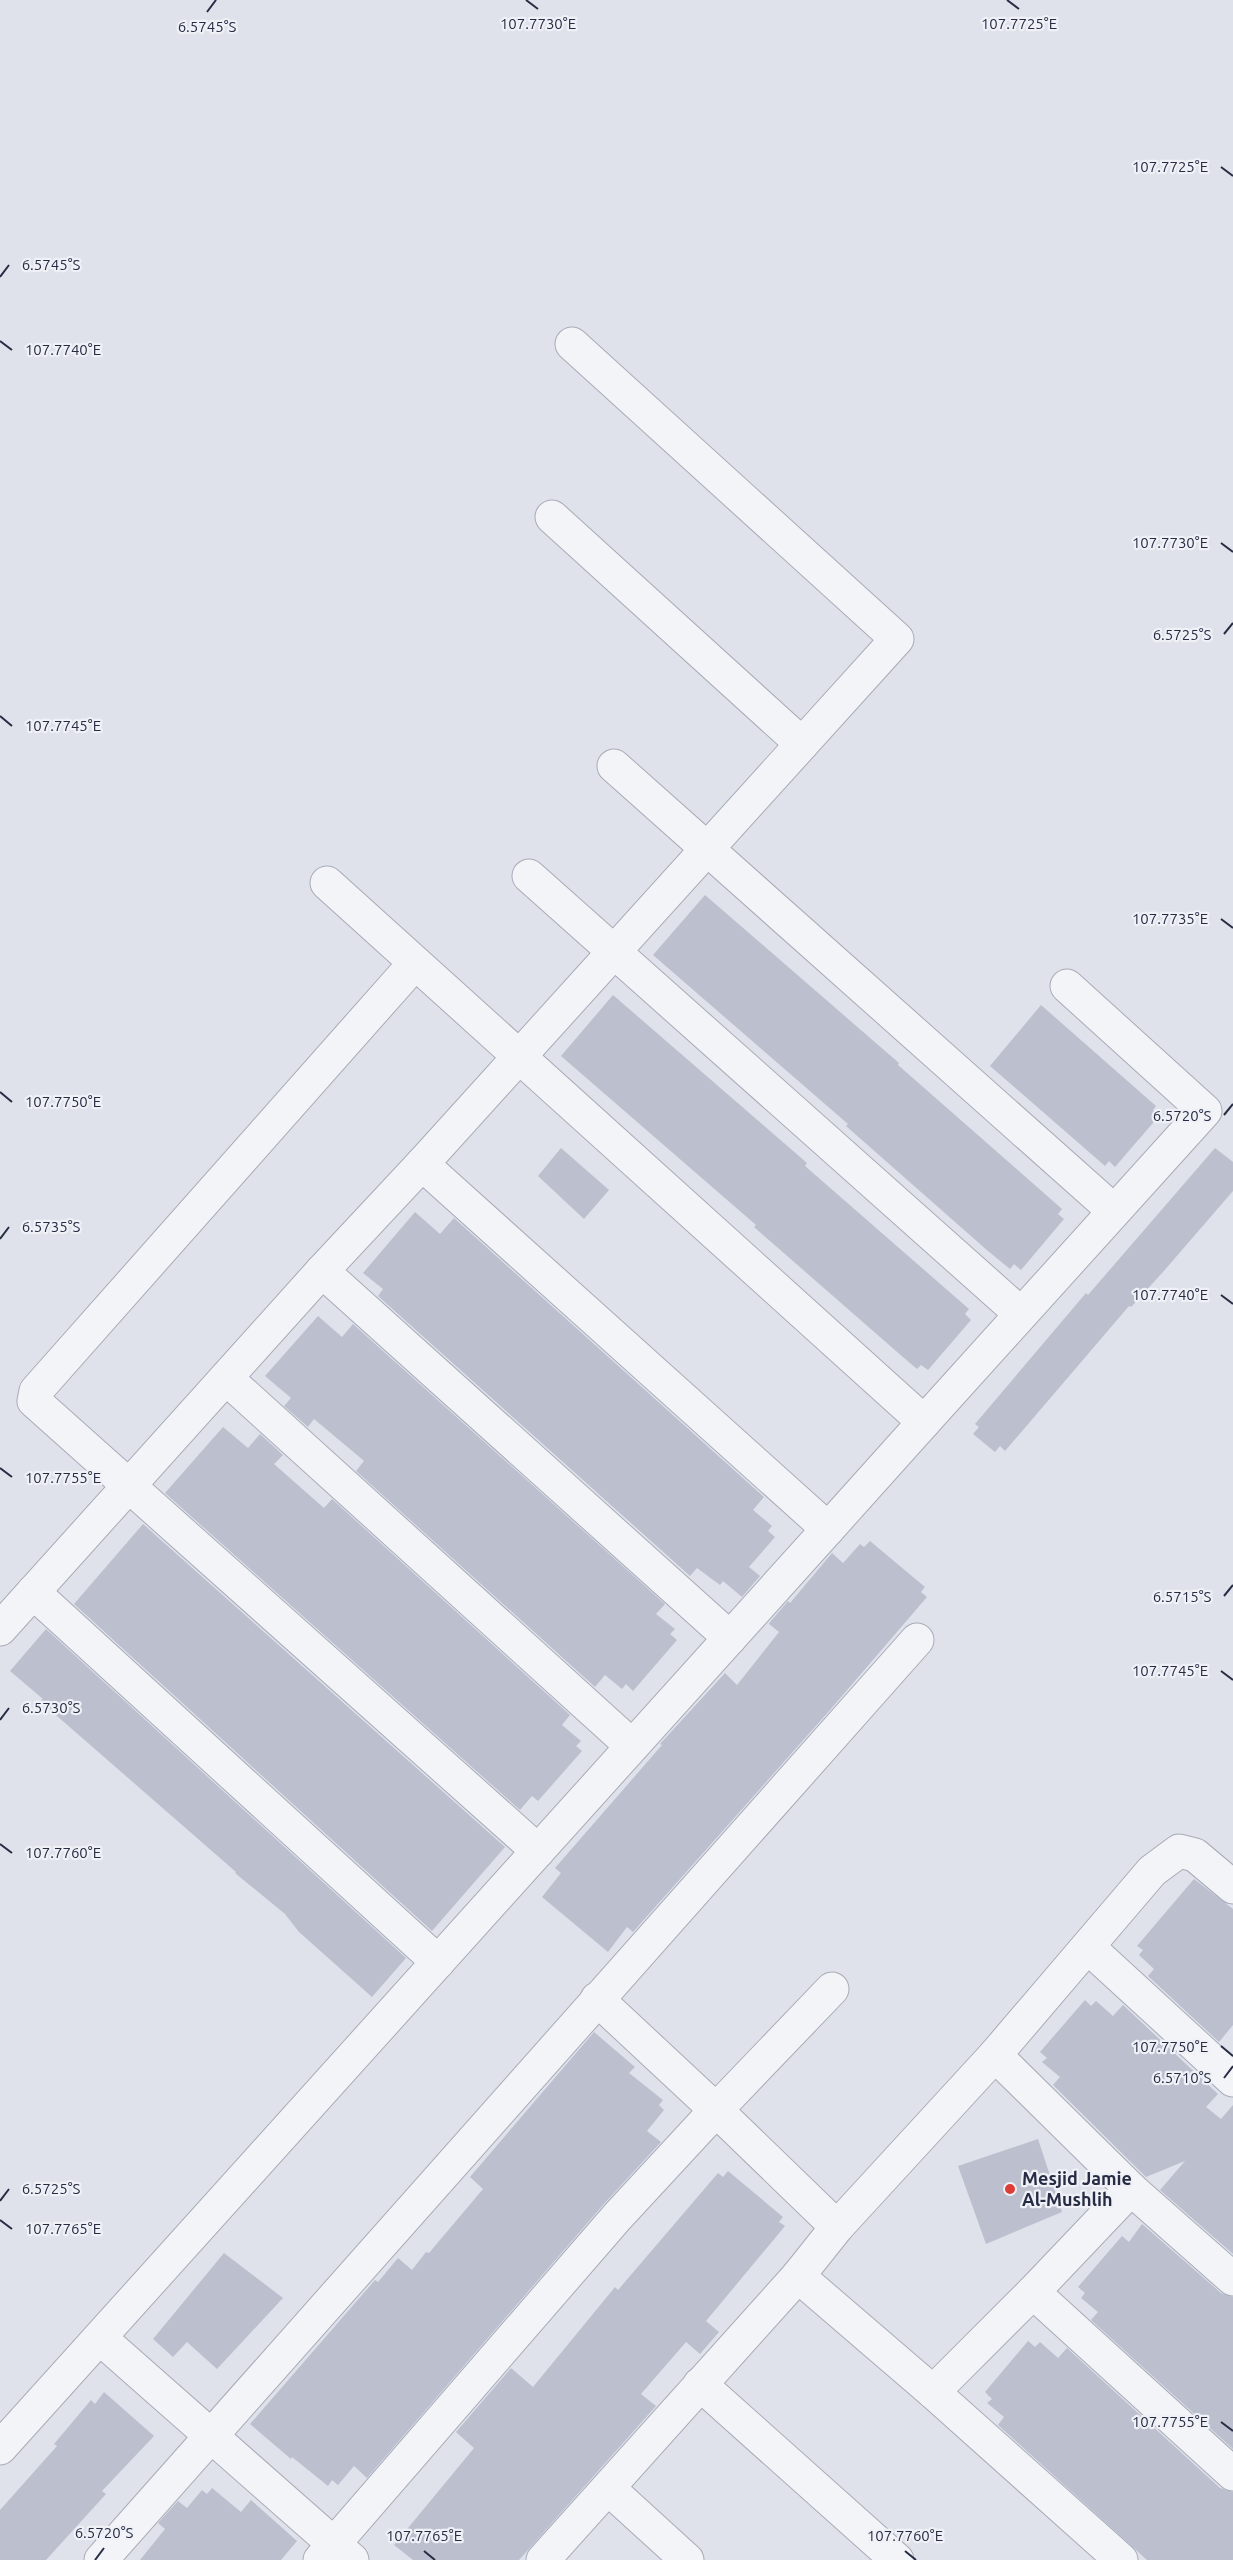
<svg xmlns="http://www.w3.org/2000/svg" width="1233" height="2560" viewBox="0 0 1233 2560" font-family="Ubuntu,sans-serif">
<style>
.building{fill:#bcbfce}
.lines{fill:none;stroke-linecap:round;stroke-linejoin:round}
.minor-casing{stroke:#a8abb8;stroke-width:35}
.minor{stroke:#f3f4f8;stroke-width:33}
.ticks{fill:none;stroke:#262c43;stroke-width:2}
.poi-dot{fill:#dd3c37;stroke:#eff1f7;stroke-width:2}
.labels{text-anchor:middle;stroke-width:4.5;stroke-linejoin:round;paint-order:stroke}
.poi-label{font-size:18px;font-weight:bold;fill:#262c43;stroke:#eff1f7;text-anchor:start}
.ticks-label{font-size:15px;text-anchor:middle;fill:#262c43;stroke:#eff1f7;stroke-width:4.5;stroke-linejoin:round;paint-order:stroke}
</style>
<rect width="100%" height="100%" fill="#dfe2ea"/>
<g class="building">
<polygon points="705,895 899,1063 898,1065 1062,1209 1058,1214 1064,1219 1021,1270 1014,1264 1010,1269 988,1251 846,1126 848,1124 653,955"/>
<polygon points="613,995 807,1163 805,1166 969,1309 965,1314 971,1320 928,1370 921,1365 917,1369 896,1351 754,1227 756,1225 561,1056"/>
<polygon points="1041,1005 1156,1106 1153,1110 1159,1116 1115,1167 1109,1161 1105,1166 990,1066"/>
<polygon points="561,1148 609,1190 584,1219 538,1176"/>
<polygon points="1215,1148 1233,1162 1233,1191 1163,1272 1131,1307 1129,1306 1005,1451 1000,1446 995,1452 973,1434 979,1427 975,1424 1086,1293 1088,1295"/>
<polygon points="415,1212 440,1234 454,1218 764,1497 753,1510 772,1526 768,1531 775,1537 749,1567 760,1576 742,1597 723,1581 720,1585 697,1568 690,1576 378,1296 383,1289 363,1273"/>
<polygon points="318,1316 342,1337 353,1324 665,1604 656,1614 675,1629 670,1634 677,1640 633,1691 626,1684 622,1689 605,1675 595,1687 356,1471 364,1461 363,1460 314,1419 308,1427 284,1406 291,1398 265,1376"/>
<polygon points="223,1427 248,1448 260,1434 283,1455 274,1464 324,1508 332,1499 570,1715 562,1725 581,1741 576,1746 582,1751 538,1801 532,1796 520,1810 165,1493"/>
<polygon points="143,1524 505,1847 432,1931 74,1604"/>
<polygon points="870,1541 925,1587 921,1592 927,1597 830,1710 633,1932 627,1927 608,1952 542,1897 561,1873 555,1868 662,1745 660,1744 725,1673 737,1685 779,1632 769,1624 770,1622 788,1601 790,1603 832,1553 843,1563 860,1544 864,1547"/>
<polygon points="46,1629 406,1958 372,1997 299,1932 285,1914 235,1873 236,1872 57,1716 41,1700 43,1699 10,1671"/>
<polygon points="1194,1879 1233,1909 1233,2025 1219,2042 1148,1976 1154,1969 1139,1955 1143,1950 1137,1946"/>
<polygon points="1085,2000 1091,2006 1096,2001 1113,2016 1123,2005 1218,2094 1206,2107 1221,2119 1233,2105 1233,2254 1160,2190 1185,2161 1146,2177 1053,2085 1060,2077 1042,2062 1047,2058 1040,2052"/>
<polygon points="594,2032 635,2067 629,2073 663,2100 659,2105 664,2110 647,2131 661,2142 603,2205 367,2478 354,2466 338,2485 332,2480 328,2486 292,2457 291,2459 250,2424 375,2280 378,2282 398,2258 412,2270 426,2252 429,2253 483,2189 470,2177"/>
<polygon points="1038,2139 1062,2212 986,2244 958,2166"/>
<polygon points="728,2171 783,2217 779,2222 785,2226 706,2321 719,2332 700,2354 686,2342 641,2394 656,2406 519,2560 413,2560 394,2545 474,2448 456,2432 511,2368 533,2387 615,2287 618,2290 718,2173 723,2177"/>
<polygon points="1142,2224 1221,2293 1233,2297 1233,2449 1091,2320 1098,2312 1081,2298 1085,2293 1078,2287 1122,2236 1129,2242"/>
<polygon points="224,2253 283,2298 217,2369 187,2342 173,2357 153,2339"/>
<polygon points="1028,2341 1035,2347 1040,2342 1058,2358 1067,2348 1220,2488 1233,2492 1233,2560 1147,2560 998,2425 1004,2417 987,2403 992,2399 985,2392"/>
<polygon points="104,2392 154,2436 102,2491 106,2494 46,2560 0,2560 0,2510 57,2446 54,2444 91,2400 95,2404"/>
<polygon points="212,2488 241,2512 251,2500 297,2541 281,2560 140,2560 165,2529 158,2523 178,2501 187,2508 202,2490 207,2494"/>
</g>
<g class="lines">
<defs>
<g id="minor">
<polyline points="552,517 802,744"/>
<polyline points="614,766 1114,1211"/>
<polyline points="529,876 1021,1314"/>
<polyline points="327,883 924,1422 828,1529"/>
<polyline points="415,963 36,1391 34,1401 538,1851"/>
<polyline points="422,1164 897,639 572,344"/>
<polyline points="322,1271 730,1638"/>
<polyline points="226,1378 632,1746"/>
<polyline points="924,1422 1205,1111 1067,986"/>
<polyline points="33,1592 438,1962"/>
<polyline points="0,1629 322,1271 422,1164 828,1529 0,2448"/>
<polyline points="1088,1947 1233,2080"/>
<polyline points="597,1999 716,2110 832,1989"/>
<polyline points="995,2055 1131,2189 1233,2279"/>
<polyline points="798,2276 933,2392 1121,2560"/>
<polyline points="1033,2292 1233,2474"/>
<polyline points="100,2338 352,2560"/>
<polyline points="700,2384 897,2560"/>
<polyline points="933,2392 1033,2292 1131,2189"/>
<polyline points="608,2488 687,2560"/>
<polyline points="101,2560 917,1640"/>
<polyline points="320,2560 617,2217 716,2110 837,2227"/>
<polyline points="543,2560 798,2276 837,2227 995,2055 1152,1871 1179,1851 1195,1855 1233,1887"/>
</g>
</defs>
<use href="#minor" class="minor-casing"/>
<use href="#minor" class="minor"/>
</g>
<path class="ticks" d="M526,0L538,9M1007,0L1019,9M207,12L216,0M1221,167L1233,176M0,277L9,265M0,341L12,350M1221,543L1233,552M1224,634L1233,623M0,716L12,726M1221,919L1233,928M0,1092L12,1102M1224,1115L1233,1104M0,1239L9,1227M1221,1295L1233,1304M0,1468L12,1477M1224,1596L1233,1585M1221,1671L1233,1680M0,1720L9,1708M0,1844L12,1853M1221,2046L1233,2056M1224,2078L1233,2066M0,2201L9,2189M0,2220L12,2229M1221,2422L1233,2431M424,2551L435,2560M905,2551L916,2560M95,2560L104,2548"/>
<circle class="poi-dot" cx="1010" cy="2189" r="6"/>
<g class="labels">
<g class="poi-label">
<text x="1022" y="2185">Mesjid Jamie<tspan x="1022" dy="21">Al-Mushlih</tspan></text>
</g>
</g>
<g class="ticks-label">
<text x="538" y="29">107.7730°E</text>
<text x="1019" y="29">107.7725°E</text>
<text x="207" y="32">6.5745°S</text>
<text x="1170" y="172">107.7725°E</text>
<text x="51" y="270">6.5745°S</text>
<text x="63" y="355">107.7740°E</text>
<text x="1170" y="548">107.7730°E</text>
<text x="1182" y="640">6.5725°S</text>
<text x="63" y="731">107.7745°E</text>
<text x="1170" y="924">107.7735°E</text>
<text x="63" y="1107">107.7750°E</text>
<text x="1182" y="1121">6.5720°S</text>
<text x="51" y="1232">6.5735°S</text>
<text x="1170" y="1300">107.7740°E</text>
<text x="63" y="1483">107.7755°E</text>
<text x="1182" y="1602">6.5715°S</text>
<text x="1170" y="1676">107.7745°E</text>
<text x="51" y="1713">6.5730°S</text>
<text x="63" y="1858">107.7760°E</text>
<text x="1170" y="2052">107.7750°E</text>
<text x="1182" y="2083">6.5710°S</text>
<text x="51" y="2194">6.5725°S</text>
<text x="63" y="2234">107.7765°E</text>
<text x="1170" y="2427">107.7755°E</text>
<text x="104" y="2538">6.5720°S</text>
<text x="424" y="2541">107.7765°E</text>
<text x="905" y="2541">107.7760°E</text>
</g>
</svg>
